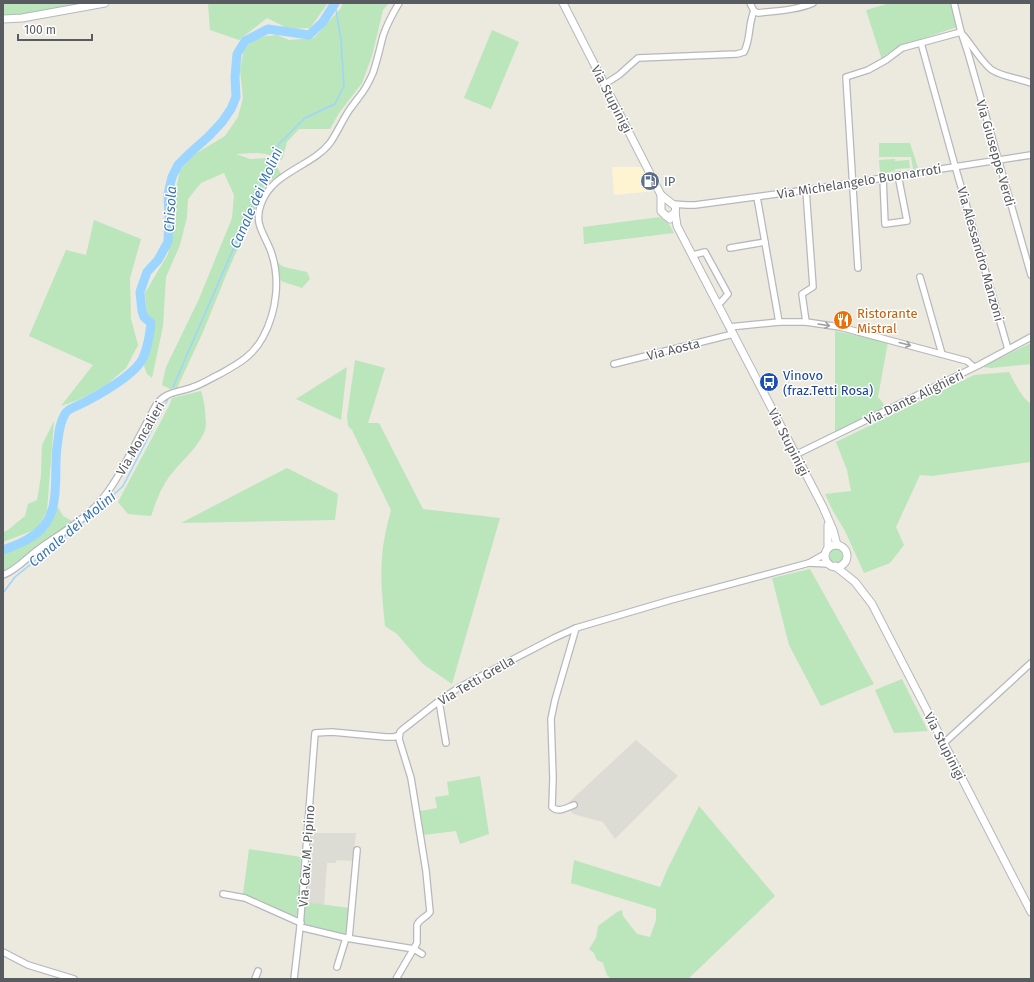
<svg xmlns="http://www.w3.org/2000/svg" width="1034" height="982" viewBox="0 0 1034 982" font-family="'Fira Sans',sans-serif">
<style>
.commercial{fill:#fef4d2}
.industrial{fill:#dcdbd4}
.green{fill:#bbe5bb}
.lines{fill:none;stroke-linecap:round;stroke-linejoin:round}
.stream{stroke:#9cd5ff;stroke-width:1.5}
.river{stroke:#9cd5ff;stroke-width:9}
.minor-casing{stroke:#b5b8bd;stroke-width:8}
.tertiary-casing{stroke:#b5b8bd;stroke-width:9}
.minor{stroke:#fff;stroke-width:5.5}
.tertiary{stroke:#fff;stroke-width:7}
.oneway{stroke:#9b9da0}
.labels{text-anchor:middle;stroke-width:3;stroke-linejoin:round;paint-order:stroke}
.street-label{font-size:13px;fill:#585c61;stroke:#fff}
.service-label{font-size:13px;fill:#4e5e75;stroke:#fff;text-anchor:start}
.food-label{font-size:13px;fill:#c56008;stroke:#fff;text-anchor:start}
.transit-label{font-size:13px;fill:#164399;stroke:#fff;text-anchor:start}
.water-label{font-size:14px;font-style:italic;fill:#3a75b1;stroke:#fff}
</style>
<rect width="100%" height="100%" fill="#ece9df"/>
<polygon class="commercial" points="612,167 644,167 656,191 614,195"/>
<g class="industrial">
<polygon points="636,740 678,776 615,839 603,822 573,814 566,805"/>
<polygon points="311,833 356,833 353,861 336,860 336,863 327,863 324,905 305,902"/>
</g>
<g class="green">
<polygon points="3,3 86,3 13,16 3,15"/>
<polygon points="208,3 328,3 310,28 289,29 267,18 239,40 210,30"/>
<polygon points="343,3 389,3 383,10 372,56 362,83 339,113 330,129 299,129 287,142 282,160 266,154 257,153 236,154 250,159 266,158 276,165 281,174 266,184 227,273 203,332 177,388 170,389 162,385 166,367 199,299 232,218 234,195 224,173 201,183 188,199 187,217 180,245 166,277 163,326 152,378 147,374 144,366 154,333 153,322 147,314 145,293 168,254 173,226 175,194 180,170 195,154 225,136 238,117 243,98 240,70 244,48 255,40 266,36 277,35 289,40 314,38 341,8"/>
<polygon points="890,3 952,3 957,27 897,47 885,55 882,60 866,10"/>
<polygon points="492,30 519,42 491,109 464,98"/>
<polygon points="879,143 910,143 918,168 913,169 911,157 879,157"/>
<polygon points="895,159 895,161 909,160 910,168 895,169 895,171 880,174 879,160"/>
<polygon points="660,217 669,224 674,233 584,244 583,227"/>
<polygon points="94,220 141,239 130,278 131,319 138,345 126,368 105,386 78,400 61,406 93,365 29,336 66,250 86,255"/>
<polygon points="278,263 284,267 307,272 310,279 302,288 281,281 278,274"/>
<polygon points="835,331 888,342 878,397 886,407 835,432"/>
<polygon points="1031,343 1031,364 991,368 982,367"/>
<path d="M355,360L385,368L368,423H379L423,509L500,518L452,684L423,664L397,634L385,626C383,604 380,581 382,558C383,542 387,525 391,510L352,430L348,426L347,416Z"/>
<polygon points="347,367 341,420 296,399"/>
<path d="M1009,372C1015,383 1021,397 1031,404V462L932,476L920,475L896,527L904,545L890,563L864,573L845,531L833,511L825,494L851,491L847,470L836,442L974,375Z"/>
<path d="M201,391C203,397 204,402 205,409C205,416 207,423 205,430C198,450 174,466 164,485C158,494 155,506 151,516L128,514L118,502L169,406L172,398Z"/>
<polygon points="54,421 47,511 37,529 3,542 3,532 8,530 25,516 28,504 37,500 41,476 42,445"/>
<polygon points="287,468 338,494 335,520 181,523"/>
<polygon points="58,507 63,516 72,521 57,533 37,545 15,565 3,571 3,554 30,542 48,529"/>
<circle cx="836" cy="556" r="7"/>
<polygon points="810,569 874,684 821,706 789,645 772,578"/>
<polygon points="902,679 928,731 894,733 875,690"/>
<polygon points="480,776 489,834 460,844 456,831 423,835 420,811 437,808 435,797 449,795 447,782"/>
<polygon points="699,806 775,896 688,979 611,979 607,975 603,963 597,960 594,953 589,949 596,938 598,926 617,912 622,910 623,916 637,934 650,937 656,920 656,909 571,883 574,860 660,887 668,868"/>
<polygon points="249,849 301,857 298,913 295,918 243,894"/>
<polygon points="305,902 349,908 346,934 302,926"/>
</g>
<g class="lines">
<g class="stream">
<polyline points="173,387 279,144 305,118 335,104 344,86 341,40 335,4"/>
<polyline points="3,593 15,577 93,514 123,486 169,397"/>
</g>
<path class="river" d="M3,550C11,547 20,544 28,539C67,518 51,476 58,440C59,431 60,422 65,414C67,409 80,405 85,402C102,393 135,375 143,358C147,349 150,333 151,323L144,317L142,311L140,292L147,272L158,260L168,242L169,216L168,194L172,177L178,165L190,153L209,136L222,122L231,109L236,97L235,77L237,54L245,41L268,29L309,35L323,22L335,3"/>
<defs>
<g id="minor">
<path d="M750,3L754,11L758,13C776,11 797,10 813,3"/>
<polyline points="954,3 961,32 968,53 1031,275"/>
<path d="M963,35C971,44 983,64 992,70C1003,77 1018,78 1031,83"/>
<polyline points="921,43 955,166 1008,349"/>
<path d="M605,84L619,75L638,58L737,54L744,52C751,39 748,24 754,11"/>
<polyline points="883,178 885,224 907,221 898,175"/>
<polyline points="806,190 813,287 802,294 806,322"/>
<polyline points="757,197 779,322"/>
<polyline points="673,204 687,205 695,205 806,190 1031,155"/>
<polyline points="730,248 765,242"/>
<polyline points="693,255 705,252 728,294 722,301 718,304"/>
<polyline points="858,268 846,77 868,70 886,60 902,48 961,32"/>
<polyline points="920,277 942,354"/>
<polyline points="729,327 779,322 806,322 840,327 967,361 974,367"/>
<polyline points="614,364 733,334"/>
<polyline points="795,455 979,365 1031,337"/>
<polyline points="809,563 829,564"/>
<path d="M3,575C17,570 27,557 40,548C57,536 76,525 91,511C108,495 119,475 129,456C138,439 147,422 156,405C166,391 178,393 193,387C203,384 211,378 220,374C238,364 253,356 263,337C277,311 281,277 270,249C263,232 254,223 261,204C272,172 311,167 330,143C337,133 343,119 350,109C353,105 356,101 359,97C365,90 369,82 373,73C377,61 380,48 383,36C387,24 393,13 399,3"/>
<polyline points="439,701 446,743"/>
<polyline points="944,743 1031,663"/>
<path d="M574,805C566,808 558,813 552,807L553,778L551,719L555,700L576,628"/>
<polyline points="223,894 245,898 301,923"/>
<polyline points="300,927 346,938 414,949 422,954"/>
<polyline points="349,938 357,850"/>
<polyline points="3,952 28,965 74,979"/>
<polyline points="337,967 346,938"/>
<polyline points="255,979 258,971"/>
<polyline points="294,979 300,927 315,733 332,732 386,737 394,737 399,735"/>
<path d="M396,979L417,943V925C420,918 426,918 430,912L426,871L411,778L399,739L400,732L402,730L439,701L458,688L554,638L576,628L671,600L809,563L825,554"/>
</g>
<g id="tertiary">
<path d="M563,3L661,195L675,206C677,212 673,217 666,216"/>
<polyline points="3,19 22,18 105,3"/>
<polyline points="661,195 661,211 663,213 670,219"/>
<polyline points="675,212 677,226 823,507 833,530 837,545"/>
<polyline points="828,525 828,548"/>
<circle cx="836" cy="556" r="11"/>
<polyline points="835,566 855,582 872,604 1031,912"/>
</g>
</defs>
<use href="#minor" class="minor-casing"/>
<use href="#tertiary" class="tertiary-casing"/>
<use href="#minor" class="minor"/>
<use href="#tertiary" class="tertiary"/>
</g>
<defs><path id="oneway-shaft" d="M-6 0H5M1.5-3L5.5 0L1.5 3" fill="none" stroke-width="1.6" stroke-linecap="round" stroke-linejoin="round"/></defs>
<g class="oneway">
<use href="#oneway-shaft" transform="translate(824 325) rotate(9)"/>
<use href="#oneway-shaft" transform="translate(905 344) rotate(15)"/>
</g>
<defs>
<symbol id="fuel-disc" viewBox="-11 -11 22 22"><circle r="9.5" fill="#5c6f8a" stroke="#fff"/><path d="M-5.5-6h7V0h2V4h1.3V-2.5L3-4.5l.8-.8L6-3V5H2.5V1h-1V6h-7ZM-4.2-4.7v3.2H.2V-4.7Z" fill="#fff"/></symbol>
<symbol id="restaurant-disc" viewBox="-11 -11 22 22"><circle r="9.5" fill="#e8710a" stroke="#fff"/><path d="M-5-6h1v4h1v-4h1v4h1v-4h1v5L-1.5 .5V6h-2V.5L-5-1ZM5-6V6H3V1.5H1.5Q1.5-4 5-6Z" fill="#fff"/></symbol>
<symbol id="bus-disc" viewBox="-11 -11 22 22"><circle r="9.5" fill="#1a4fb4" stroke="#fff"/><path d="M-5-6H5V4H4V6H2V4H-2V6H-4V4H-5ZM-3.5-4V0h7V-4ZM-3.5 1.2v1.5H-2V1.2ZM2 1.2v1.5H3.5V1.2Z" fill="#fff"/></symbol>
</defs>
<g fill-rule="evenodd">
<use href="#fuel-disc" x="639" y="170" width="22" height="22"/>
<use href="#restaurant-disc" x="832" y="309" width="22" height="22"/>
<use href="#bus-disc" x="758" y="371" width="22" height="22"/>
</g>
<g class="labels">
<g class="street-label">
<text transform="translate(612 99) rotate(63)" y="5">Via Stupinigi</text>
<text transform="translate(996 153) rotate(74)" y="5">Via Giuseppe Verdi</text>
<text transform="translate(859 181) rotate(-9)" y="5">Via Michelangelo Buonarroti</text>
<text transform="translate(981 254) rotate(74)" y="5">Via Alessandro Manzoni</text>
<text transform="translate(673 349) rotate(-14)" y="5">Via Aosta</text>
<text transform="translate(914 397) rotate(-26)" y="5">Via Dante Alighieri</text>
<text transform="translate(140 438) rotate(-60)" y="5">Via Moncalieri</text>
<text transform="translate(789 442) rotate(63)" y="5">Via Stupinigi</text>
<text transform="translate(476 680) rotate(-30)" y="5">Via Tetti Grella</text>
<text transform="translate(945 746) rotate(63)" y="5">Via Stupinigi</text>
<text transform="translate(306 856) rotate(-86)" y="5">Via Cav. M. Pipino</text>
</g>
<g class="service-label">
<text x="664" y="186">IP</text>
</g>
<g class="food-label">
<text x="857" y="318">Ristorante<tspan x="857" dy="15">Mistral</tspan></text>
</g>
<g class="transit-label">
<text x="783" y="380">Vinovo<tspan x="783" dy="15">(fraz.Tetti Rosa)</tspan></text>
</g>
<g class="water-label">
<text transform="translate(256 198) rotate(-66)" y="5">Canale dei Molini</text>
<text transform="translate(170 209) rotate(-87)" y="5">Chisola</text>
<text transform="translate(72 529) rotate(-40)" y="5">Canale dei Molini</text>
</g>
</g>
<rect width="1034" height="982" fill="none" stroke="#585c61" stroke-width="8"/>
<path d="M18 34v6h74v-6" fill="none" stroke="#585c61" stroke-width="2"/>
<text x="24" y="34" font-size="12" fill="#585c61" stroke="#ffffff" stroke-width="3" paint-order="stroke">100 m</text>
</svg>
